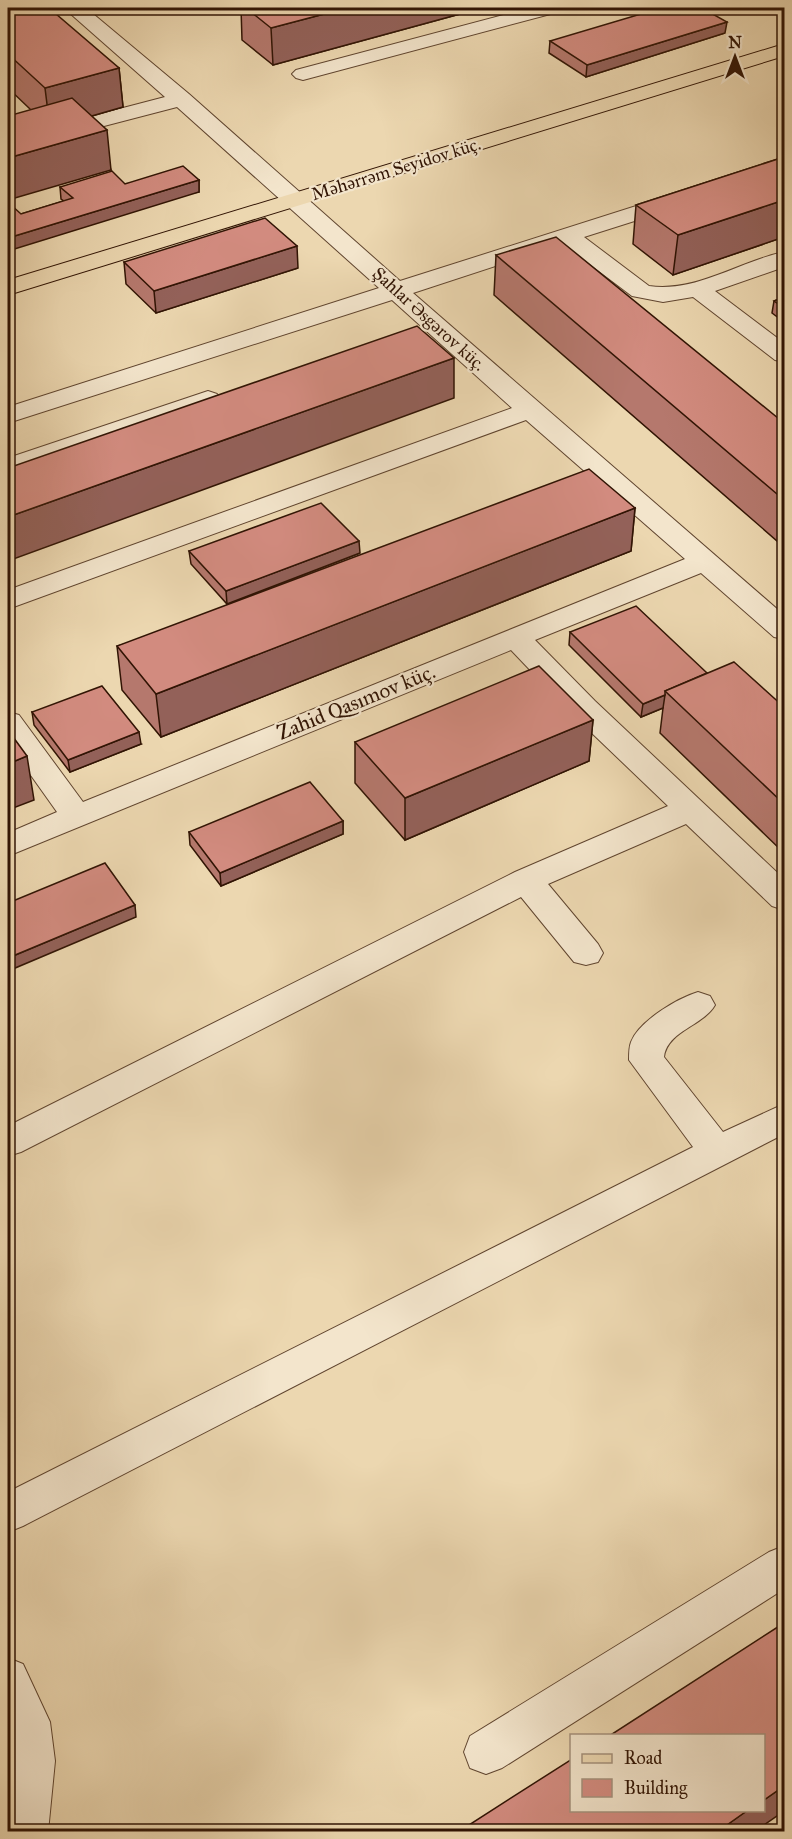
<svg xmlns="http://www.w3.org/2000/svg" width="792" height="1839" viewBox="0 0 792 1839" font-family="'IM FELL Great Primer',serif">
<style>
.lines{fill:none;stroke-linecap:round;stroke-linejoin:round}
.minor-casing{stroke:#60452f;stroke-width:2}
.major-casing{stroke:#311404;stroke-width:2}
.minor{fill:#f3e5cc;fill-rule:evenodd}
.major{fill:#ecd7b0;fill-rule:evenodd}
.wall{fill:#b5786d;stroke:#311404;stroke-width:1.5}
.shaded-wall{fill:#936159;stroke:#311404;stroke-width:1.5}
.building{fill:#d28b7f;stroke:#311404;stroke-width:1.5}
.labels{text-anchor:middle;stroke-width:4.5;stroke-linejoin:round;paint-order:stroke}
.far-street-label{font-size:18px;fill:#311404;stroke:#f3e5cc}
.street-label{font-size:21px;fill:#311404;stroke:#f3e5cc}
</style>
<rect width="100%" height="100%" fill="#ecd7b0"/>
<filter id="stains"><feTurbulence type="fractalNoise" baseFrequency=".00333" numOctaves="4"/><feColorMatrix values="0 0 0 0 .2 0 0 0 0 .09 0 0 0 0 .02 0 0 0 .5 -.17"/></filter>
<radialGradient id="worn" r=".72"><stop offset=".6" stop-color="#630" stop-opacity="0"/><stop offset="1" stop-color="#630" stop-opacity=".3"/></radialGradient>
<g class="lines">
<defs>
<g id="minor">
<path d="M64,8H86L189,94L400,281L677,193L685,195L688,200L685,205L584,237L649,286C696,293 740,261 784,252V267L715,291L784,343V362L775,360L693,297L663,302L632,296L563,244L413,293L784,615V639L774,637L701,573L535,640L595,701L784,879V910L772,906L686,824L548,884L598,944L603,953L598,962L586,965L574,962L521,897L21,1152L8,1156V1126L515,872L668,806L573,715L511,650L8,856V833L57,812L8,743V712L19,715L83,802L685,559L526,420L8,609V590L512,408L392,300L8,423V407L379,288L177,107L8,151V138L165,97Z"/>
<polygon points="530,8 561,8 558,12 303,80 296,78 292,74 296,70"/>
<polygon points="208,391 217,394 221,399 217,404 8,475 8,458"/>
<path d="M698,992L710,996L715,1005C703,1026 667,1031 664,1057L723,1132L784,1104V1134L23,1526L8,1532V1492L693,1147L629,1060C629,1054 629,1047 631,1042C639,1021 678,998 698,992Z"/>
<polygon points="784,1546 784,1589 502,1768 486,1774 470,1768 464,1752 470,1736 769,1552"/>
<polygon points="8,1658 23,1664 50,1722 55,1761 48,1832 8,1832 8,1786 11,1761 8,1736"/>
</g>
<polygon id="major" points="784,44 784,56 8,295 8,280"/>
</defs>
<use href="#minor" class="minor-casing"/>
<use href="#major" class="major-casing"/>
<use href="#minor" class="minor"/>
<use href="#major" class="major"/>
</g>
<g class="wall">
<polygon points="8,8 119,68 123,107 92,116 111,170 30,109 8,88"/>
<polygon points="241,8 482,8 273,65 242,40"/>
<polygon points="725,33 586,77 549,53 550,41"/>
<polygon points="784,157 784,237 673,275 633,244 636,205"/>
<polygon points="199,180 199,192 21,214 64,201 61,199 60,187"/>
<polygon points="496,255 784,423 784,547 494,295"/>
<polygon points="124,262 298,268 156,313 126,284"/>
<polygon points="784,297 784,322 772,313 774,301"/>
<polygon points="635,508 631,551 161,737 122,690 117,646"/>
<polygon points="189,551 360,553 227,604 191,564"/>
<polygon points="570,632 707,673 784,707 784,853 660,733 663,708 641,717 569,645"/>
<polygon points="32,712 141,744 70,772 34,725"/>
<polygon points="593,720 589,761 405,840 355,783 355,742"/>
<polygon points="343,821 343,834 221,886 190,845 189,832"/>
</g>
<g class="shaded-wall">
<polygon points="347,8 482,8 273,65 271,28"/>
<polygon points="727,22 725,33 586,77 587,65"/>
<polygon points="119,68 123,107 50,128 45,88"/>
<polygon points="107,130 111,170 8,200 8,158"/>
<polygon points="199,180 199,192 8,251 8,238"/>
<polygon points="784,200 784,237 673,275 678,235"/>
<polygon points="297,246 298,268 156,313 154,291"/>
<polygon points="454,358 454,398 8,561 8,517"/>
<polygon points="635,508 631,551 161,737 156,694"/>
<polygon points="359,541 360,553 227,604 226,591"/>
<polygon points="665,695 663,708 641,717 643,704"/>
<polygon points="593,720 589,761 405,840 405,798"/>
<polygon points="139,732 141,744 70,772 68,760"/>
<polygon points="27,756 34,800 8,810 8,764"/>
<polygon points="343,821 343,834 221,886 220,873"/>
<polygon points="135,905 136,917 8,971 8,958"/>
<polygon points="784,1786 784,1811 754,1832 717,1832 748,1810 764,1810 764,1800"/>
</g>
<g class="building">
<polygon points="8,8 49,8 119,68 45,88 8,54"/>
<polygon points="246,8 347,8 271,28"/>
<polygon points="661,8 702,8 727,22 587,65 550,41"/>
<polygon points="72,98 107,130 8,158 8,116"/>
<polygon points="784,157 784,200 678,235 636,205"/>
<polygon points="183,166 199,180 8,238 8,204 10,204 21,214 73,198 60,187 112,171 125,184"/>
<polygon points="265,218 297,246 154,291 124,262"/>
<polygon points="556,237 784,423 784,500 496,255"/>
<polygon points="784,297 784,308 774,301"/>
<polygon points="417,326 454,358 8,517 8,468"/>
<polygon points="589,469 635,508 156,694 117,646"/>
<polygon points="321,503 359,541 226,591 189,551"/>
<polygon points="636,606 707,673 665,691 665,695 643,704 570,632"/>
<polygon points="734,662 784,707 784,804 665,691"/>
<polygon points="539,666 593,720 405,798 355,742"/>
<polygon points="102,686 139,732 68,760 32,712"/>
<polygon points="8,730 27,756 8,764"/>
<polygon points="310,782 343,821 220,873 189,832"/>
<polygon points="105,863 135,905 8,958 8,903"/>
<polygon points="784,1623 784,1786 764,1800 764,1736 609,1736"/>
<polygon points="572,1759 572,1810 748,1810 717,1832 458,1832"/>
</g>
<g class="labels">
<g class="far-street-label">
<text transform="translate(396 169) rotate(-17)" y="6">Məhərrəm Seyidov küç.</text>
<text transform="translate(429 319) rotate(42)" y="6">Şahlar Əsgərov küç.</text>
</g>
<g class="street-label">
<text transform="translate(356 702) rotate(-22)" y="7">Zahid Qasımov küç.</text>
</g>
</g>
<rect width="792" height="1839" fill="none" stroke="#ecd7b0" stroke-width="30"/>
<rect x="9" y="9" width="774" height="1821" fill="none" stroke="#311404" stroke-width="3"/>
<rect x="15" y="15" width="762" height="1809" fill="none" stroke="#311404" stroke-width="1.5"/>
<rect x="570" y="1734" width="195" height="78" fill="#f3e5cc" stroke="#a5917c" stroke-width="1.5"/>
<rect x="582" y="1754" width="30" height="9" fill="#ecd7b0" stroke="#a5917c" stroke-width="1.5"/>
<text x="624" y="1764" font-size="18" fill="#311404">Road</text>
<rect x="582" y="1779" width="30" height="18" fill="#d28b7f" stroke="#a5917c" stroke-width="1.5"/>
<text x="624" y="1794" font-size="18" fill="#311404">Building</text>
<g transform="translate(735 57)" stroke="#f3e5cc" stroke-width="4.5" paint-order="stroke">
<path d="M0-4.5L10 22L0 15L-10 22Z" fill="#311404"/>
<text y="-9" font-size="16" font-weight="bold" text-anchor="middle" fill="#311404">N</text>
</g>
<rect width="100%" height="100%" filter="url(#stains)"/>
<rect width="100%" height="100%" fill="url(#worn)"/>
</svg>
